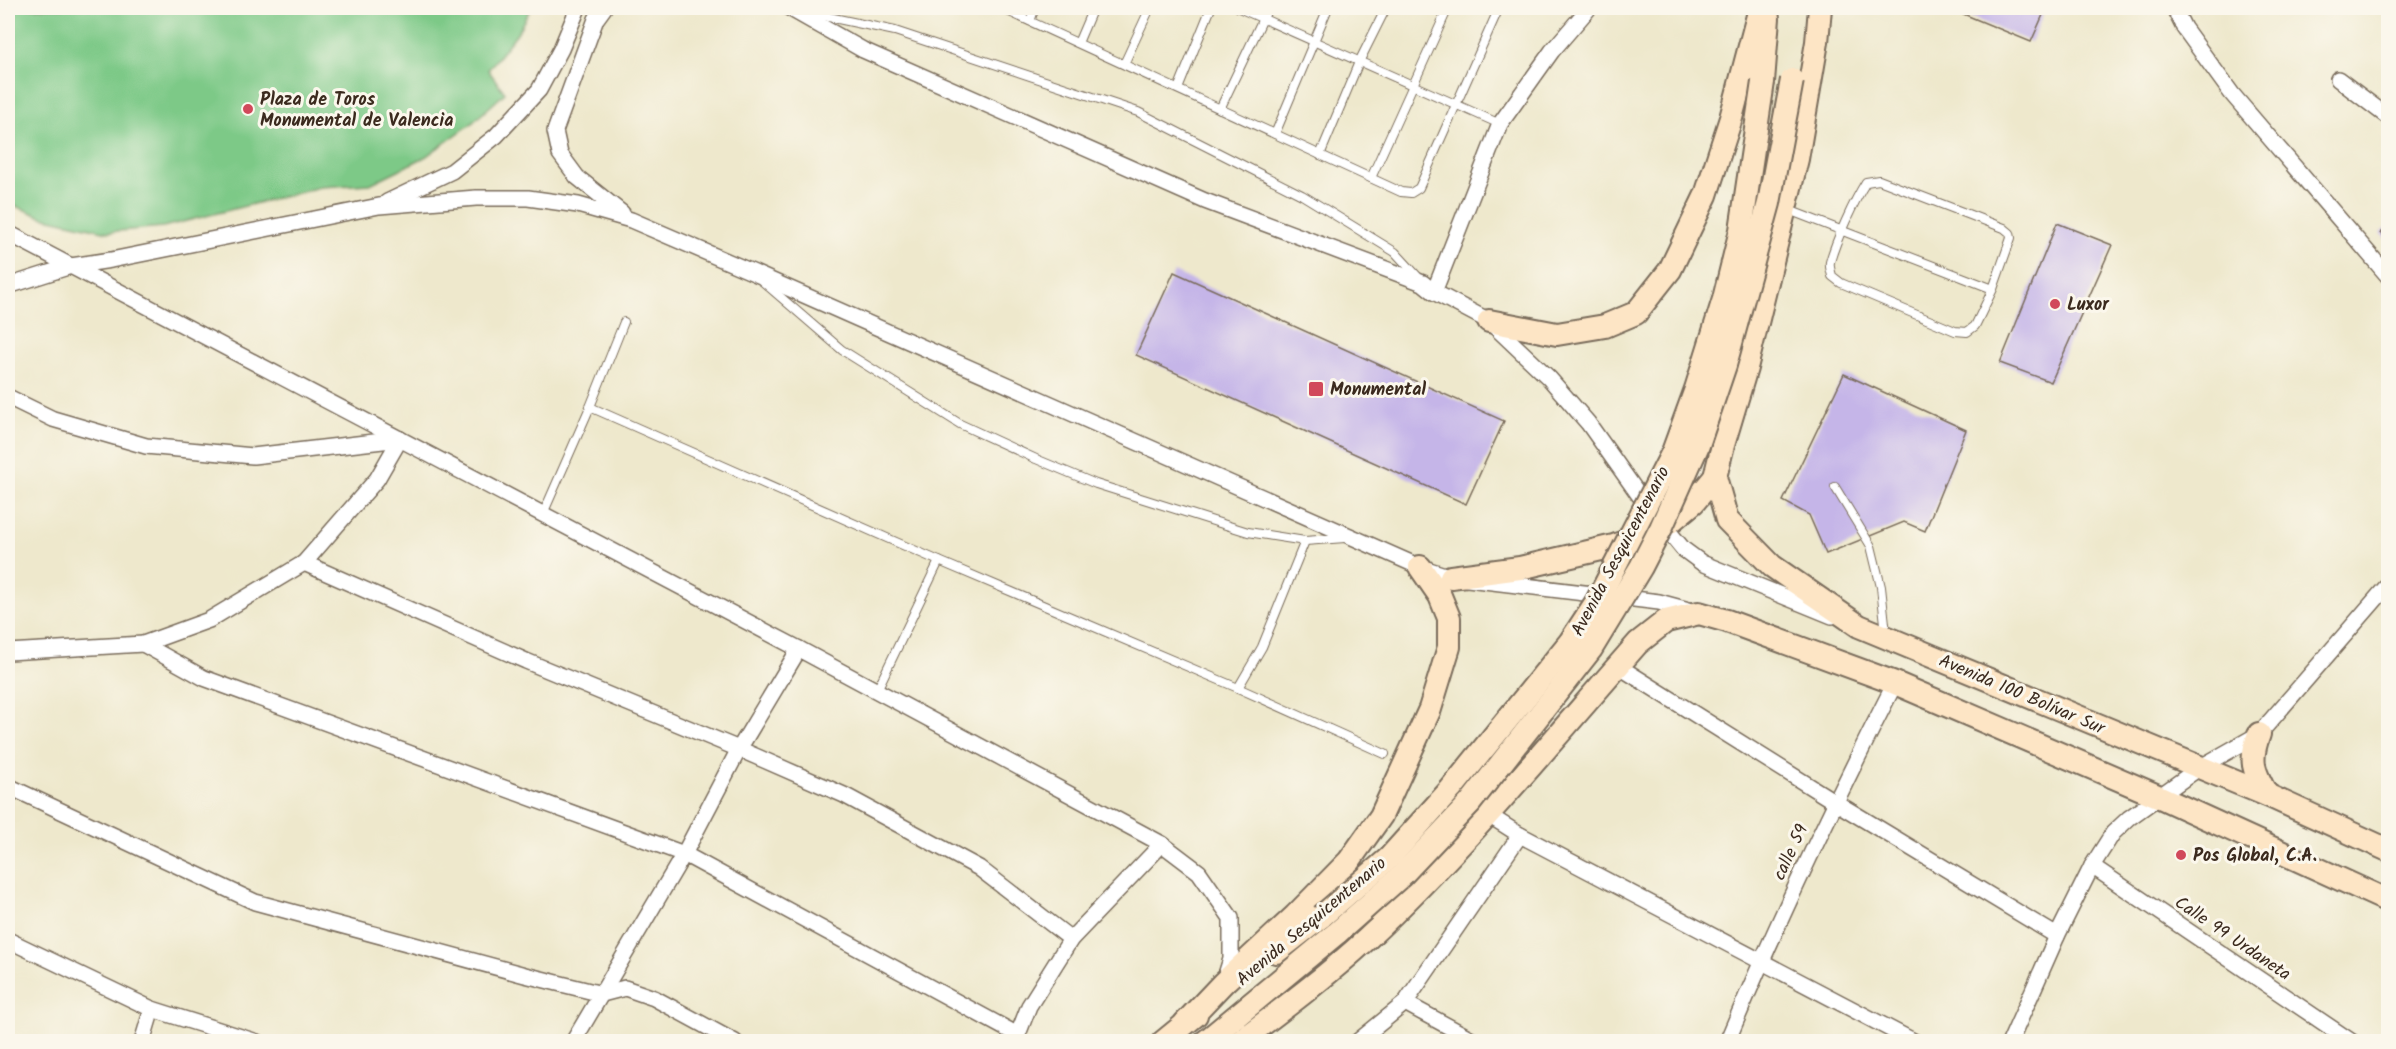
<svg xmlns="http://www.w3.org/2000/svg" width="2396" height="1049" viewBox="0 0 2396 1049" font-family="Kalam,sans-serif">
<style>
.green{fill:#7dc987;stroke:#5c7a52;stroke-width:1.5}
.building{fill:#c5b5e8}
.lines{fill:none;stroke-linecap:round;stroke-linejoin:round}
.lane-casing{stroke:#7a6c5b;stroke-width:10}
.street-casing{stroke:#7a6c5b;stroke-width:18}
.secondary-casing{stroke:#7a6c5b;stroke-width:26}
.lane{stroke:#fff;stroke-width:8}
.street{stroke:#fff;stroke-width:15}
.secondary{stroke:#fde5c5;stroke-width:22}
.secondary-bridge-casing{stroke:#7a6c5b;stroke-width:26;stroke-linecap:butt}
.secondary-bridge{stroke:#fde5c5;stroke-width:22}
.poi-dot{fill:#d1495b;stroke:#fbf7ec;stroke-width:2}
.labels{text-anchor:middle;stroke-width:6;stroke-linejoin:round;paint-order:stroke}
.poi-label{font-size:18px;font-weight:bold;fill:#3b2a1e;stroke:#fbf7ec;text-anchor:start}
.street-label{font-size:18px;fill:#3b2a1e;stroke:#fbf7ec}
</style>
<rect width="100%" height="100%" fill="#fbf7ec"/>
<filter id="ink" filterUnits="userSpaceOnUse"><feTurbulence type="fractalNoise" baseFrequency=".0167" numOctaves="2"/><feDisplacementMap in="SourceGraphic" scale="12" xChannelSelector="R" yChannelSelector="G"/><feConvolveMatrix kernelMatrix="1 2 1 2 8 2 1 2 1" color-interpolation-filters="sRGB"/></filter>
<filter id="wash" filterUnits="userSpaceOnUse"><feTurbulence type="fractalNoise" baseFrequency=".008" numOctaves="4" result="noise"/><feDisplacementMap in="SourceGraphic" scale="24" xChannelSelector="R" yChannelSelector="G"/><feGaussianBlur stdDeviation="1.35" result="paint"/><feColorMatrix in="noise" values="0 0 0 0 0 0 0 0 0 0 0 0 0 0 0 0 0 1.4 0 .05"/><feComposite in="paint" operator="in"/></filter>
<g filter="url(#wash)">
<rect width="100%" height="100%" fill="#eee8cc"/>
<polygon class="green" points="8,8 531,8 517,33 488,70 505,93 471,124 425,157 370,184 320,187 163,227 108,232 42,217 8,203"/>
<g id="blocks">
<g class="building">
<polygon points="1949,8 2046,8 2031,42"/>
<polygon points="2057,223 2112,245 2051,382 2000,363"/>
<polygon points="2388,226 2388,240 2381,233"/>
<polygon points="1174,272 1504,421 1466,504 1136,355"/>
<polygon points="1844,374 1966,430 1925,531 1904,522 1826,554 1809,515 1783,501"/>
</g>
</g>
</g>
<g filter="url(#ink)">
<use href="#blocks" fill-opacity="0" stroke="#7a6c5b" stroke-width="1.5"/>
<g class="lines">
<defs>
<g id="lane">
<polyline points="1001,8 1401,192 1411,193 1419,188 1499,8"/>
<polyline points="1239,8 1500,124"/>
<polyline points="805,12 895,31 1138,112 1302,195 1395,252 1418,277"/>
<polyline points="1030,21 1035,8"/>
<polyline points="1078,43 1093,8"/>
<polyline points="1124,64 1150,8"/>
<polyline points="1178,89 1211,8"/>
<polyline points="1220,109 1268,8"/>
<polyline points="1275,134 1328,8"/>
<polyline points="1320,155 1359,62 1386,8"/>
<polyline points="1371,178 1448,8"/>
<path d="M1786,209L1993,289L1975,326L1967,332L1955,331L1841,283L1832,276C1831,271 1829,267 1830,262C1836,240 1854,201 1866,182L1879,180L2004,228L2010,233L2011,238L1993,289"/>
<polyline points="762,281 842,350 960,424 1036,459 1096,484 1248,532 1305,541 1345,538"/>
<polyline points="590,407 939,561 1238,688 1262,647 1305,541"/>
<polyline points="1835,487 1871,546 1881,587 1886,633"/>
<polyline points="543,514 590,407 624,322"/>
<polyline points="1238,688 1385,754"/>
<polyline points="877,690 939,561"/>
</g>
<g id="street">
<polyline points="604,8 596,19 555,131 560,154 577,177 622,213"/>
<polyline points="789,8 863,50 1205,201 1423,283 1434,292 1489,321 1549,378 1588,423 1639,495 1683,549 1702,563 1832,616"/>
<polyline points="2174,8 2184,28 2232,94 2388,276"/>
<polyline points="2338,79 2388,117"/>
<polyline points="387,202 452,171 496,136 539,90 561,49 578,8"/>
<polyline points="8,233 799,649 1162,844 1199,872 1231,918 1231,959 1224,981"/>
<polyline points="8,286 71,266 111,260 379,206 476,198 528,198 578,205 631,220 752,272 1420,567 1451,577 1659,602 1696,612"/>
<polyline points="1434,292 1500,124 1552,51 1589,8"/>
<polyline points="8,397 53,419 146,446 253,456 400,439"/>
<polyline points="304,563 526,661 739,749 844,795 979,868 1071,939"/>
<polyline points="143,644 204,678 684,854 1016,1034"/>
<polyline points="8,652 143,644 209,620 304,563 377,479 400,439"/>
<polyline points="1618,666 1835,802 2057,936"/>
<polyline points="8,786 255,902 525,975 602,994 625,988 654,998 735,1042"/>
<polyline points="1487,814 1520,835 1915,1042"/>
<polyline points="2092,866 2352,1042"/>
<polyline points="8,940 152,1009 257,1042"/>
<polyline points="1405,1003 1477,1042"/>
<polyline points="142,1042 152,1009"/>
<polyline points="573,1042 684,854 739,749 799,649"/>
<polyline points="1015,1042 1029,1006 1071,939 1162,844"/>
<polyline points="1357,1042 1405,1003 1520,835"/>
<path d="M1727,1042C1778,920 1835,801 1895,683"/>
<polyline points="2010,1042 2057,936 2092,866 2113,833 2129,818 2199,768 2259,734 2388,585"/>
</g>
<g id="secondary">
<polyline points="1820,8 1817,42 1797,159 1746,368 1723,445 1715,477 1727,520 1772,566 1859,626 2267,795 2388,850"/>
<polyline points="1763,82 1768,18"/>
<polyline points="1489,321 1557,334 1605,326 1636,313 1670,270 1706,195 1731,118 1760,8"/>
<polyline points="1451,577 1520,568 1614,546 1664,527 1694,502 1715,477"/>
<path d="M2259,734C2249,760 2253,771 2267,795"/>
<polyline points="1276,952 1322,916"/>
<polyline points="1185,1023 1223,983 1295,916 1349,861 1381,816 1430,709 1449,647 1449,618 1440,596 1420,567"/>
<polyline points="1163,1042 1196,1015"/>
<polyline points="1205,1042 1338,932"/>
<path d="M1239,1042C1283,1009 1327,976 1367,939C1465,847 1550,743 1638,643L1666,621L1699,613L1727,621L1895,683L2160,797L2388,901"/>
</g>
</defs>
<use href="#lane" class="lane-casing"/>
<use href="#street" class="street-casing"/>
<use href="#secondary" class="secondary-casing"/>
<use href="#lane" class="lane"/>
<use href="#street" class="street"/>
<use href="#secondary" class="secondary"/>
<defs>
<g id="secondary-bridge">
<polyline points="1322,916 1389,858 1451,789 1570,642 1597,601 1673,452 1696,389 1724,299 1741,230 1763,82"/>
<polyline points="1338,932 1401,876 1470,803 1591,649 1641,567 1661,528 1698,445 1725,365 1769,203 1792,80"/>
</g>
</defs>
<use href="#secondary-bridge" class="secondary-bridge-casing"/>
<use href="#secondary-bridge" class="secondary-bridge"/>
</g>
</g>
<g class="poi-dot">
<circle cx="248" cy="109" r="6"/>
<circle cx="2055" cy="304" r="6"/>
<rect x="1308" y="381" width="16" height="16" rx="3"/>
<circle cx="2181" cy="855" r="6"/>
</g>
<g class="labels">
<g class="poi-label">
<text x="260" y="105">Plaza de Toros<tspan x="260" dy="21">Monumental de Valencia</tspan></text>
<text x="2067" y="310">Luxor</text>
<text x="1330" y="395">Monumental</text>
<text x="2193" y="861">Pos Global, C.A.</text>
</g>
<g class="street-label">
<text transform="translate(1620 551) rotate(-62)" y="6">Avenida Sesquicentenario</text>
<text transform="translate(2022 694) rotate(23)" y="6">Avenida 100 Bolívar Sur</text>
<text transform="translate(1790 852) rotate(-65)" y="6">calle 59</text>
<text transform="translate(1311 921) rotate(-40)" y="6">Avenida Sesquicentenario</text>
<text transform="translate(2233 938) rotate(34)" y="6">Calle 99 Urdaneta</text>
</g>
</g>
<rect width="2396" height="1049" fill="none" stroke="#fbf7ec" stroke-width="30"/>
</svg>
